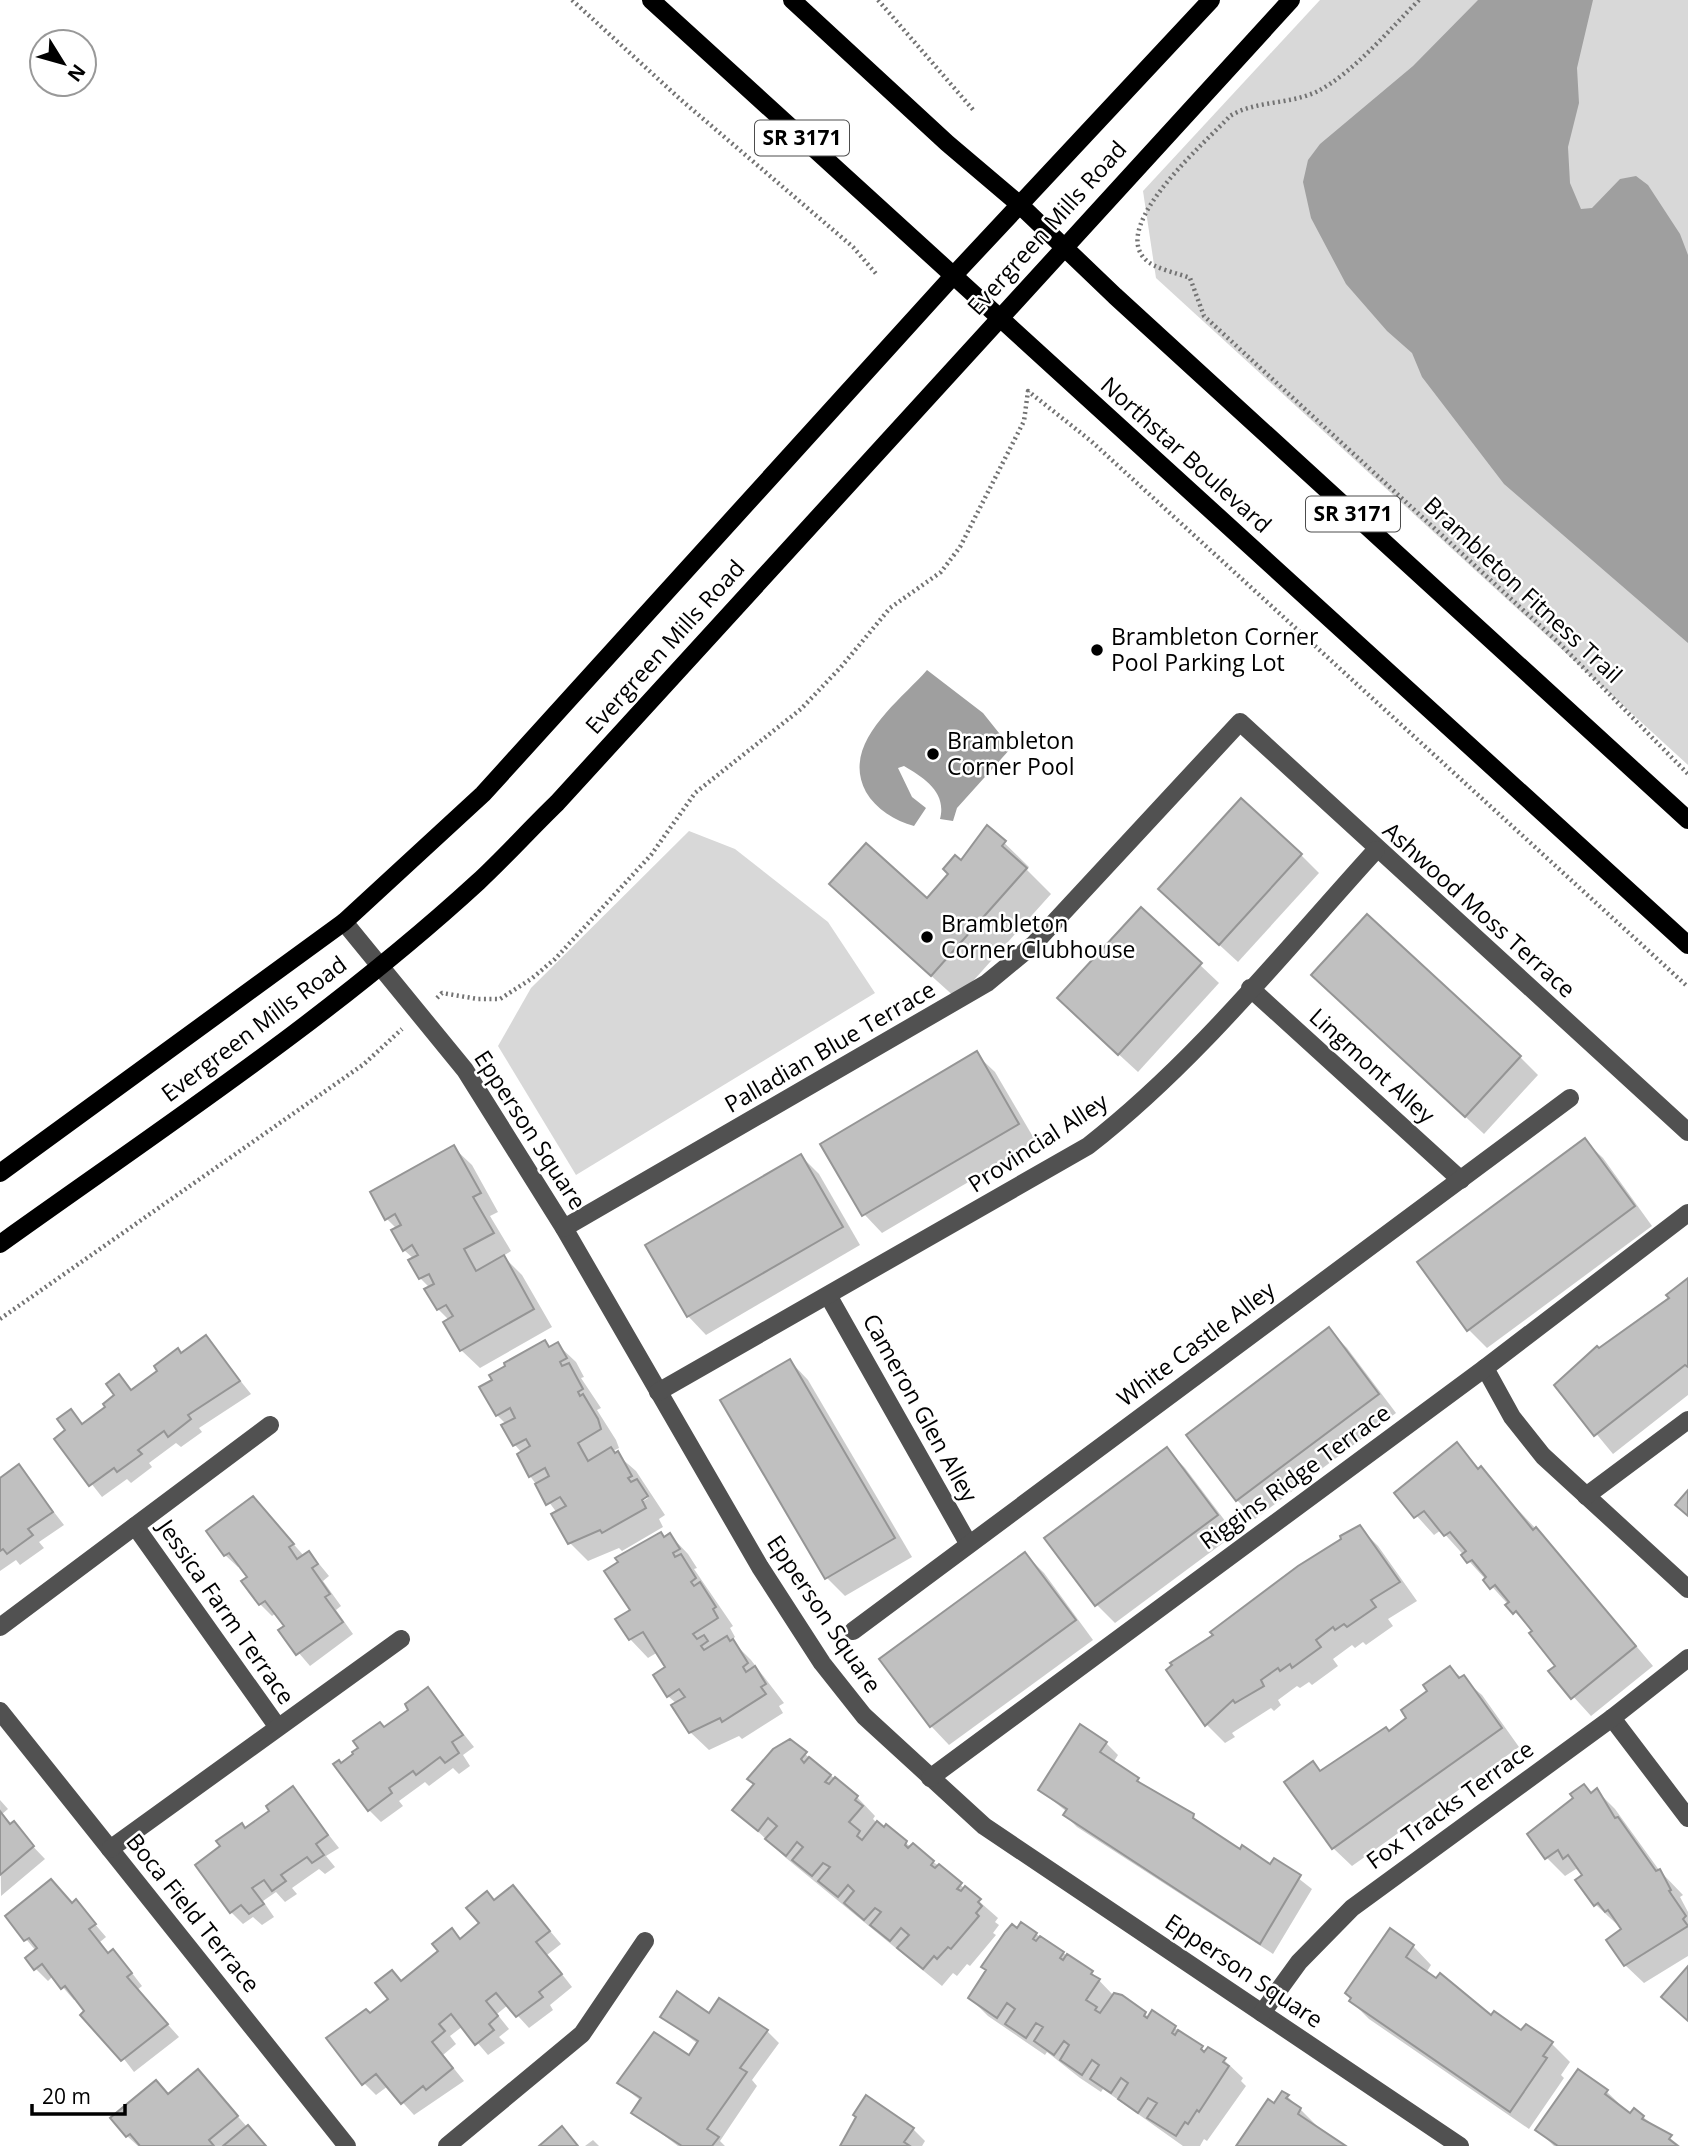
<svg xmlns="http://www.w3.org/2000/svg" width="1688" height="2146" viewBox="0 0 1688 2146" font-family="'Open Sans',sans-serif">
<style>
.green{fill:#d8d8d8}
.water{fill:#9f9f9f}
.shadow{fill:#0003;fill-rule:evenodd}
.building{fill:#c0c0c0;stroke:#959595;stroke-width:2}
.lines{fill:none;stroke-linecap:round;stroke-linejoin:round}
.path{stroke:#737373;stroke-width:4.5;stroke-dasharray:2 3.5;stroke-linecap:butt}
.minor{stroke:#515151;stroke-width:18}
.major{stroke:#000;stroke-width:18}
.poi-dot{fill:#000;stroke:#fff;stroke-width:2.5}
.labels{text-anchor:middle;stroke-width:5;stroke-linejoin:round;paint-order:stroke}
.shield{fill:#fff;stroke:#4c4c4c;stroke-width:2}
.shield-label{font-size:21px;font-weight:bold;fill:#000}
.street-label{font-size:23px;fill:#000;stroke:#fff}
.poi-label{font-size:23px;fill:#000;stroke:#fff;text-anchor:start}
</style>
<rect width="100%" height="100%" fill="#fff"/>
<g class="green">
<polygon points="1320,0 1688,0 1688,765 1156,278 1143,191"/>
<polygon points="689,831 735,849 828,922 875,993 576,1175 498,1046 531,988"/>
</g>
<g class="water">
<polygon points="1478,0 1593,0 1577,68 1579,103 1568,147 1570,183 1581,209 1592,208 1620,179 1636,176 1648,185 1680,234 1688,255 1688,643 1504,484 1422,377 1412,353 1387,331 1346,284 1311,218 1303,182 1308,160 1320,144 1413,66"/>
<path d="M927,670L983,713L1011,748L957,808L953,821L940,819C947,792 924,778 904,766L898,768L912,797L926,808L914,826C895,821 876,809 866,792C840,744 899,702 927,670Z"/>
</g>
<g class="shadow">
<polygon points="988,827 1029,867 1027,870 1051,894 957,999 856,908 927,900"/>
<polygon points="1301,855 1319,873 1238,962 1178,907"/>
<polygon points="1141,909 1219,983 1138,1072 1077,1016"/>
<polygon points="1332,993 1520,1057 1538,1075 1484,1134"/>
<polygon points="976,1054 995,1072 1036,1142 882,1233 864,1214"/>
<polygon points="1584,1140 1603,1158 1652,1226 1487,1348 1469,1330"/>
<polygon points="453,1147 472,1165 498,1212 490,1216 511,1251 503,1256 522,1275 552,1327 480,1368 461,1350 449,1320 438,1309 430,1288 420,1278 414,1259 404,1250 397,1229 387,1219"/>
<polygon points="801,1156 819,1174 860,1245 706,1335 688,1316"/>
<polygon points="1688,1280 1688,1395 1613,1454 1556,1385 1645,1314 1647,1317"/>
<polygon points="1328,1329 1347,1348 1396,1413 1255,1519 1237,1500"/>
<polygon points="206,1338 251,1394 199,1428 202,1432 181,1447 176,1443 149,1463 152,1467 131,1483 127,1479 102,1497 56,1439 68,1431 71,1412 84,1425 107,1407 117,1395 119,1376 133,1391"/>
<path d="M544,1342L550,1348L557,1344L576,1362L584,1377L581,1378L601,1408L597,1410L616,1440L619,1448L613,1451L636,1471L665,1515L659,1519L663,1527L622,1551L619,1548L588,1561L570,1543L557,1513L530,1476L522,1453L515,1445L504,1426L507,1425L497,1415L482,1388ZM646,1495L648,1498L635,1506Z"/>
<polygon points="790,1361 808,1380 912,1557 845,1596 827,1578"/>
<polygon points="1457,1445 1554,1548 1653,1666 1591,1716 1551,1672 1557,1666 1533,1632 1441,1530 1434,1535 1397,1494"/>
<polygon points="1167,1449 1185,1468 1235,1534 1115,1623 1097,1605 1047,1538"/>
<polygon points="19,1467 64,1525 39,1542 44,1548 20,1565 16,1560 0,1571 0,1480"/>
<polygon points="253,1498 304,1556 308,1553 320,1565 329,1576 323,1581 341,1606 336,1610 353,1634 310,1666 280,1631 286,1627 276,1613 272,1616 260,1604 249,1578 240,1565 238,1567 225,1555"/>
<polygon points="1353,1528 1360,1528 1378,1546 1417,1601 1388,1619 1393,1626 1366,1645 1363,1642 1355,1648 1352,1645 1333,1659 1338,1666 1312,1685 1309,1682 1300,1688 1297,1686 1278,1700 1281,1705 1274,1711 1271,1708 1232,1733 1235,1737 1225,1743 1207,1725 1168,1670 1344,1539 1342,1536"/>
<polygon points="661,1534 666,1538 670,1535 688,1554 697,1568 694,1569 733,1626 730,1628 735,1637 731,1640 751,1660 784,1703 779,1706 783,1713 742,1739 739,1736 709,1750 690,1732 677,1704 668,1696 668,1668 658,1652 648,1658 630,1639 632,1611"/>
<polygon points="1025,1554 1044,1573 1093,1640 949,1745 931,1726"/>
<polygon points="1450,1668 1482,1695 1519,1747 1352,1866 1333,1848 1313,1764 1322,1772 1389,1732 1409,1718"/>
<polygon points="428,1689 474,1747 463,1755 470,1766 459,1774 453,1768 429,1786 425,1782 399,1801 403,1806 381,1822 369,1810 341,1765 411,1710"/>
<polygon points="1106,1743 1118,1755 1113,1763 1138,1780 1150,1792 1157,1797 1159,1793 1241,1851 1271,1866 1275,1860 1312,1889 1273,1954 1077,1827 1065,1815 1067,1812 1040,1790"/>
<polygon points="805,1754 857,1797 875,1816 873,1819 878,1824 939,1866 998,1918 995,1922 999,1925 993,1933 996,1935 970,1966 967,1964 957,1976 953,1973 942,1986 786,1858 735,1810"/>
<polygon points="293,1789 339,1848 326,1856 335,1867 325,1874 319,1869 292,1888 297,1894 285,1902 276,1892 263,1901 274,1917 262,1925 253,1917 243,1924 231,1912 246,1830 272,1811"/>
<polygon points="1597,1791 1615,1809 1659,1870 1683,1895 1680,1897 1688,1912 1688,1956 1644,1983 1625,1965 1623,1930 1595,1904 1584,1876 1576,1869 1565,1876 1547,1858"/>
<polygon points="0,1800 8,1809 2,1814 45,1859 1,1896"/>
<polygon points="513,1887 561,1944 547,1955 572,1987 550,2005 553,2010 529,2028 508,2005 497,2014 509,2029 499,2037 505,2043 488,2055 463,2026 450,2036 456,2044 443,2055 464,2081 414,2115 388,2086 376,2095 364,2083 370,2015 390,1999 392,1972 402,1982 441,1952 452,1930 461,1940 481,1923 495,1902"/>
<polygon points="76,1902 106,1937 100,1942 109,1954 113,1951 125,1964 142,1986 137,1990 179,2037 134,2072 77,1998 74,2000 53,1976 48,1981 36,1969 36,1951 7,1916"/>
<polygon points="1018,1930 1036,1934 1092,1973 1114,1996 1121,1997 1150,2018 1175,2028 1206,2052 1224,2060 1243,2078 1241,2081 1246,2086 1207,2141 1204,2139 1200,2146 1183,2146 1103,2089 1101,2092 1080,2078 1047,2052 1045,2055 988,2016 970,1998"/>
<polygon points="1413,1946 1431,1965 1426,1973 1437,1981 1440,1976 1484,2011 1522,2033 1526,2026 1552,2044 1570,2062 1561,2075 1564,2078 1529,2129 1369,2019 1351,2001"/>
<polygon points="720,2000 767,2031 779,2043 752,2080 757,2086 720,2141 725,2146 678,2146 633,2112 641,2101 619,2083 634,2060 690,2058 698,2044 663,2017 710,2015"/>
<polygon points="198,2071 248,2128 266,2146 138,2146 127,2136 156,2082 169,2095"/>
<polygon points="1606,2091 1631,2115 1643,2117 1680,2146 1554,2146 1537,2129"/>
<polygon points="1287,2096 1319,2128 1342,2146 1274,2105"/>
<polygon points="913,2129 925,2141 922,2146 842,2146"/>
<polygon points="593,2140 599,2146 585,2146"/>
</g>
<g class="building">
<polygon points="1241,798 1302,854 1219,945 1158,889"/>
<polygon points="987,825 1006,841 1002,846 1027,868 931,976 829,884 866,843 927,898 948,874 943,869 955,855 961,860"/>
<polygon points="1141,907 1202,963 1118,1055 1057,998"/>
<polygon points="1367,914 1521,1056 1465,1117 1311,975"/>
<polygon points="977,1051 1019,1124 862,1216 820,1144"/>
<polygon points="1585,1138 1635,1206 1467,1331 1417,1262"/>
<polygon points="454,1145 481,1193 473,1197 494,1233 464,1249 476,1271 504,1255 534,1309 460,1351 443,1322 453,1316 446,1305 437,1310 424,1289 434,1284 429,1274 419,1279 408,1260 418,1255 412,1245 403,1251 391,1230 401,1225 395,1214 385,1220 370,1192"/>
<polygon points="801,1154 843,1227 687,1317 645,1245"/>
<polygon points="1688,1278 1688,1367 1685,1365 1594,1436 1554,1385 1597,1346 1599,1348 1669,1298 1666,1295"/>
<polygon points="1329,1327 1379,1394 1236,1501 1186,1435"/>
<polygon points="206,1335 240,1381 188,1415 191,1419 168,1437 164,1431 138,1450 142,1454 117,1472 114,1468 89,1486 54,1439 65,1430 57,1419 71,1409 82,1424 105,1407 103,1404 114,1395 106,1384 119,1374 131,1390 157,1371 154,1366 178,1348 181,1353"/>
<polygon points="545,1340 549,1347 558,1342 567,1358 560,1362 562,1366 569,1363 583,1389 578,1392 580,1396 583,1394 598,1419 601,1429 578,1443 588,1461 611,1447 615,1453 618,1451 632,1476 628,1478 631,1482 637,1479 648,1496 642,1500 646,1508 602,1533 600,1530 568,1544 551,1514 566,1506 560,1497 546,1505 535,1484 549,1476 545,1468 529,1477 517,1454 530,1446 526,1439 513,1446 501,1425 515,1418 510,1408 496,1416 479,1387 492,1380 489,1375 505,1366 504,1363"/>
<polygon points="790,1359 895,1538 825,1579 720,1400"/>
<polygon points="1457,1442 1478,1469 1481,1466 1533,1530 1536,1527 1636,1646 1571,1699 1548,1671 1555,1666 1529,1633 1532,1631 1516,1611 1513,1614 1505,1605 1509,1602 1495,1585 1490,1589 1483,1580 1486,1577 1472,1560 1467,1563 1461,1555 1466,1551 1450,1532 1444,1536 1424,1511 1414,1518 1394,1493"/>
<polygon points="1167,1447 1218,1515 1095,1606 1044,1538"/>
<polygon points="19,1464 53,1512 28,1529 33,1535 7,1554 3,1549 0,1551 0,1478"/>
<polygon points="1688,1490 1688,1516 1675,1505"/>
<polygon points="253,1496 294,1544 289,1547 297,1559 309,1551 318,1564 312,1568 330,1594 325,1597 343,1622 296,1655 278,1630 284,1626 265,1601 259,1605 241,1581 247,1577 229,1553 224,1556 206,1531"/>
<polygon points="1360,1525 1400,1582 1371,1600 1376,1607 1347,1627 1344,1624 1335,1630 1333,1627 1316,1640 1321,1647 1292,1668 1290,1664 1280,1671 1278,1668 1261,1680 1264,1686 1235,1703 1233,1700 1205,1726 1166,1670 1172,1665 1170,1663 1213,1635 1210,1632 1298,1566 1341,1539 1340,1536"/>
<polygon points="661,1532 664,1537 670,1533 680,1549 673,1553 675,1557 681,1554 696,1578 691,1582 694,1586 700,1582 716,1607 713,1609 718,1618 693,1634 697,1639 704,1635 708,1641 701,1646 704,1650 727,1636 730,1641 733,1639 748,1663 743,1667 746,1672 755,1666 766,1684 761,1687 766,1694 722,1722 720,1718 689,1733 671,1705 685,1697 679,1689 667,1697 653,1675 665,1667 643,1632 629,1640 615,1619 630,1610 604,1571 618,1562 615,1558"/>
<polygon points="1025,1552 1076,1620 930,1727 879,1659"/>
<polygon points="1450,1666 1459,1678 1464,1675 1502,1728 1332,1849 1284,1782 1313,1761 1320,1771 1386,1727 1389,1731 1406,1718 1401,1710 1427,1691 1423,1685"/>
<polygon points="428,1687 463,1735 452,1742 459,1753 445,1763 440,1757 416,1775 413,1771 389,1788 392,1793 368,1811 333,1764 339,1760 341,1763 353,1754 352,1752 358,1748 353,1741 380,1722 384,1727 408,1710 405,1704"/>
<polygon points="1080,1724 1107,1742 1100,1752 1139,1778 1137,1781 1194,1814 1193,1818 1240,1849 1242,1845 1270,1864 1274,1858 1301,1875 1260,1944 1063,1815 1067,1809 1038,1790"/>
<polygon points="790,1739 807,1752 801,1759 804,1763 809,1757 831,1775 825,1782 829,1784 835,1777 858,1796 855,1800 863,1806 849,1822 860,1831 857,1836 862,1840 877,1821 884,1827 886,1824 907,1841 905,1845 908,1848 913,1843 934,1861 931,1865 935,1868 939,1864 962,1883 957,1889 961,1891 965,1886 981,1899 978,1902 982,1906 976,1913 979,1916 951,1949 948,1947 937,1959 934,1956 923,1969 897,1948 909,1935 901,1928 890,1941 870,1925 881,1912 875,1908 864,1920 844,1903 854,1891 848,1885 838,1897 818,1881 830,1867 823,1863 812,1876 792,1860 803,1847 797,1842 786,1856 765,1839 777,1826 768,1818 758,1831 732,1810 754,1784 747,1779 773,1749"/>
<polygon points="1584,1784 1591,1793 1597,1788 1615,1818 1618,1817 1656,1871 1660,1869 1671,1890 1669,1891 1686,1916 1683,1919 1688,1926 1624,1966 1606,1940 1621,1929 1608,1910 1605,1912 1598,1903 1594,1906 1575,1880 1582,1875 1568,1855 1563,1859 1558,1850 1545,1859 1527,1834 1573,1798 1570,1794"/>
<polygon points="293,1786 328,1835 316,1844 324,1855 312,1863 307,1857 281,1875 286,1881 272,1891 264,1880 252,1888 264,1904 249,1914 241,1905 230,1913 195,1865 220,1846 216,1841 242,1823 245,1828 269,1811 266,1806"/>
<polygon points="0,1811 10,1824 14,1821 34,1846 0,1875"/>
<polygon points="51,1879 72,1903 76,1899 96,1924 89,1929 108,1953 113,1949 132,1973 127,1977 168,2024 121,2061 80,2015 84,2011 65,1986 61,1989 42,1964 34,1970 25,1958 37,1948 29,1938 24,1941 5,1916"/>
<polygon points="513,1885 550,1931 536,1942 562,1974 539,1992 543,1997 516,2017 496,1993 486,2001 498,2016 489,2024 494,2030 475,2045 451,2014 439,2024 445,2031 432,2042 453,2068 426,2090 423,2086 401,2104 376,2074 362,2085 326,2038 366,2009 370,2013 388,1999 375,1983 392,1970 401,1981 438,1951 432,1944 452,1928 460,1939 479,1923 466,1908 487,1891 494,1900"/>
<polygon points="1021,1922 1037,1933 1033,1939 1036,1941 1040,1936 1064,1952 1060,1958 1063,1960 1067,1954 1093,1971 1091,1974 1100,1979 1086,2000 1097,2007 1095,2010 1100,2013 1114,1993 1122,1995 1146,2012 1144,2016 1147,2018 1152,2010 1176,2026 1172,2033 1175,2035 1178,2030 1203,2046 1201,2049 1204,2052 1208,2047 1226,2058 1223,2062 1229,2066 1199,2112 1197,2110 1188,2124 1185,2122 1176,2136 1147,2118 1157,2103 1148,2098 1138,2113 1118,2099 1128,2083 1121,2078 1111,2093 1090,2079 1099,2065 1092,2060 1082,2075 1060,2060 1069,2045 1064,2041 1054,2055 1034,2041 1043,2027 1036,2023 1026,2038 1005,2024 1015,2009 1007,2003 997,2018 968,1998 986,1970 981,1967 1005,1932 1012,1924 1017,1928"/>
<polygon points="1390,1928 1414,1945 1406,1957 1436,1978 1440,1973 1491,2015 1494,2011 1521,2030 1526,2024 1553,2042 1543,2056 1547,2058 1510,2112 1349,2001 1351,1998 1345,1993"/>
<polygon points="1688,1966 1688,2021 1661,1997"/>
<polygon points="677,1991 709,2013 719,1998 768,2030 740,2068 747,2072 707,2129 719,2137 712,2146 682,2146 631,2113 641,2098 617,2083 654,2032 689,2055 698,2041 660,2017"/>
<polygon points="198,2069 238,2116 209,2140 214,2146 140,2146 130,2134 126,2137 110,2118 156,2080 168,2094"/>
<polygon points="1578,2069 1608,2090 1605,2094 1630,2113 1634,2108 1644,2116 1642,2119 1672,2135 1669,2139 1678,2146 1558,2146 1535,2130"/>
<polygon points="1282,2091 1289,2095 1286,2098 1301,2108 1298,2114 1346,2146 1236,2146 1268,2099 1274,2103"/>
<polygon points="866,2095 914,2128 904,2142 910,2146 840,2146 856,2117 853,2115"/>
<polygon points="248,2125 266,2146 223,2146"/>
<polygon points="562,2126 578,2146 539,2146"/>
</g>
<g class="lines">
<g class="path">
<polyline points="572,0 680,99 853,247 878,276"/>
<polyline points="878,0 975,112"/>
<path d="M1419,0C1391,28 1353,73 1318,91C1290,105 1256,100 1230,116C1207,141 1110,224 1145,259C1154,269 1178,273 1190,278L1204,316L1560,644L1688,774"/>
<polyline points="437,998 442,993 478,999 500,999 531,979 555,959 651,855 695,793 801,709 841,667 890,608 941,572 960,547 1024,421 1028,391 1091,441 1688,987"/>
<polyline points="0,1319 364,1064 402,1029"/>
</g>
<g class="minor">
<polyline points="344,922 465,1070 564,1228 760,1567 822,1663 864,1716 984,1826 1460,2146"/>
<polyline points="1250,988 1461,1180"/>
<polyline points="564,1228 987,983 1033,945 1240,722 1688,1132"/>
<polyline points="829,1297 968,1543"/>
<polyline points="1485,1368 1512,1417 1543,1456 1688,1589"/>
<path d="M658,1392L1088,1146C1196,1062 1284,951 1376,850"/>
<polyline points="1586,1496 1688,1420"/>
<polyline points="135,1526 277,1726"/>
<polyline points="0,1627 270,1425"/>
<polyline points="853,1631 1570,1098"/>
<polyline points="0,1711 347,2146"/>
<polyline points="1612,1718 1688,1818"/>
<polyline points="930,1778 1485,1368 1688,1213"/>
<polyline points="110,1849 401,1639"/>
<polyline points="1262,2013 1299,1962 1352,1908 1612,1718 1688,1658"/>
<polyline points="447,2146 582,2034 645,1941"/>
</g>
<g class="major">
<polyline points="651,0 1688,945"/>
<polyline points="792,0 947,143 1020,205 1115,296 1688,820"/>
<polyline points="0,1173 344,922 483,794 953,276 1211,0"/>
<path d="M0,1244C162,1128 331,1017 478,882C505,857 530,829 557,803L1291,0"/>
</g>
</g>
<g class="poi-dot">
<circle cx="1097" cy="650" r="7"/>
<circle cx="933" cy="754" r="7"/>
<circle cx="927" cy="937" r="7"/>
</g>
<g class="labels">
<g class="shield">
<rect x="755" y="120.5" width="94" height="35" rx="5"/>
<rect x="1306" y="496.5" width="94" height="35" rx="5"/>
</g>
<g class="shield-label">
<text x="802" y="145">SR 3171</text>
<text x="1353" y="521">SR 3171</text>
</g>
<g class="street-label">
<text transform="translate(1047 228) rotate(-48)" y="8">Evergreen Mills Road</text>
<text transform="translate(1186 455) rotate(42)" y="8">Northstar Boulevard</text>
<text transform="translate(1523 590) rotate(43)" y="8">Brambleton Fitness Trail</text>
<text transform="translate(665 647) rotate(-48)" y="8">Evergreen Mills Road</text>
<text transform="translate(1479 910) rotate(42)" y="8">Ashwood Moss Terrace</text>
<text transform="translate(254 1029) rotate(-37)" y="8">Evergreen Mills Road</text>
<text transform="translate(830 1047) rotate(-30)" y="8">Palladian Blue Terrace</text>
<text transform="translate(1372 1066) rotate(42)" y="8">Lingmont Alley</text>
<text transform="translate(530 1130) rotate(57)" y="8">Epperson Square</text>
<text transform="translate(1038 1143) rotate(-33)" y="8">Provincial Alley</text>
<text transform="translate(1196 1344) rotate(-37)" y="8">White Castle Alley</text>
<text transform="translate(920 1408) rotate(61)" y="8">Cameron Glen Alley</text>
<text transform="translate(1295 1477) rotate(-36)" y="8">Riggins Ridge Terrace</text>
<text transform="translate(226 1612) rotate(55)" y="8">Jessica Farm Terrace</text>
<text transform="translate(824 1614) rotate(56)" y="8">Epperson Square</text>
<text transform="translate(1450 1805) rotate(-36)" y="8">Fox Tracks Terrace</text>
<text transform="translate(193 1913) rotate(51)" y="8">Boca Field Terrace</text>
<text transform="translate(1244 1971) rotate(34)" y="8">Epperson Square</text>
</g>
<g class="poi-label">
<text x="1111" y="645">Brambleton Corner<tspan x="1111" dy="26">Pool Parking Lot</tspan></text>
<text x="947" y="749">Brambleton<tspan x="947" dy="26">Corner Pool</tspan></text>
<text x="941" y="932">Brambleton<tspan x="941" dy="26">Corner Clubhouse</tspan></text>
</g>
</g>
<g transform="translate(63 63) rotate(127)"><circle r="33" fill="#ffffff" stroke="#999999" stroke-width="2"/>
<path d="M0-5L12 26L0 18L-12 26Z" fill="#000000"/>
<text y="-10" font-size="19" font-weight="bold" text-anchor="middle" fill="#000000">N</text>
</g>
<path d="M32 2104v10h93v-10" fill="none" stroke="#000000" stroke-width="3.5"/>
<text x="42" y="2104" font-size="21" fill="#000000" stroke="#ffffff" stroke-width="5" paint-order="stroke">20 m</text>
</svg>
